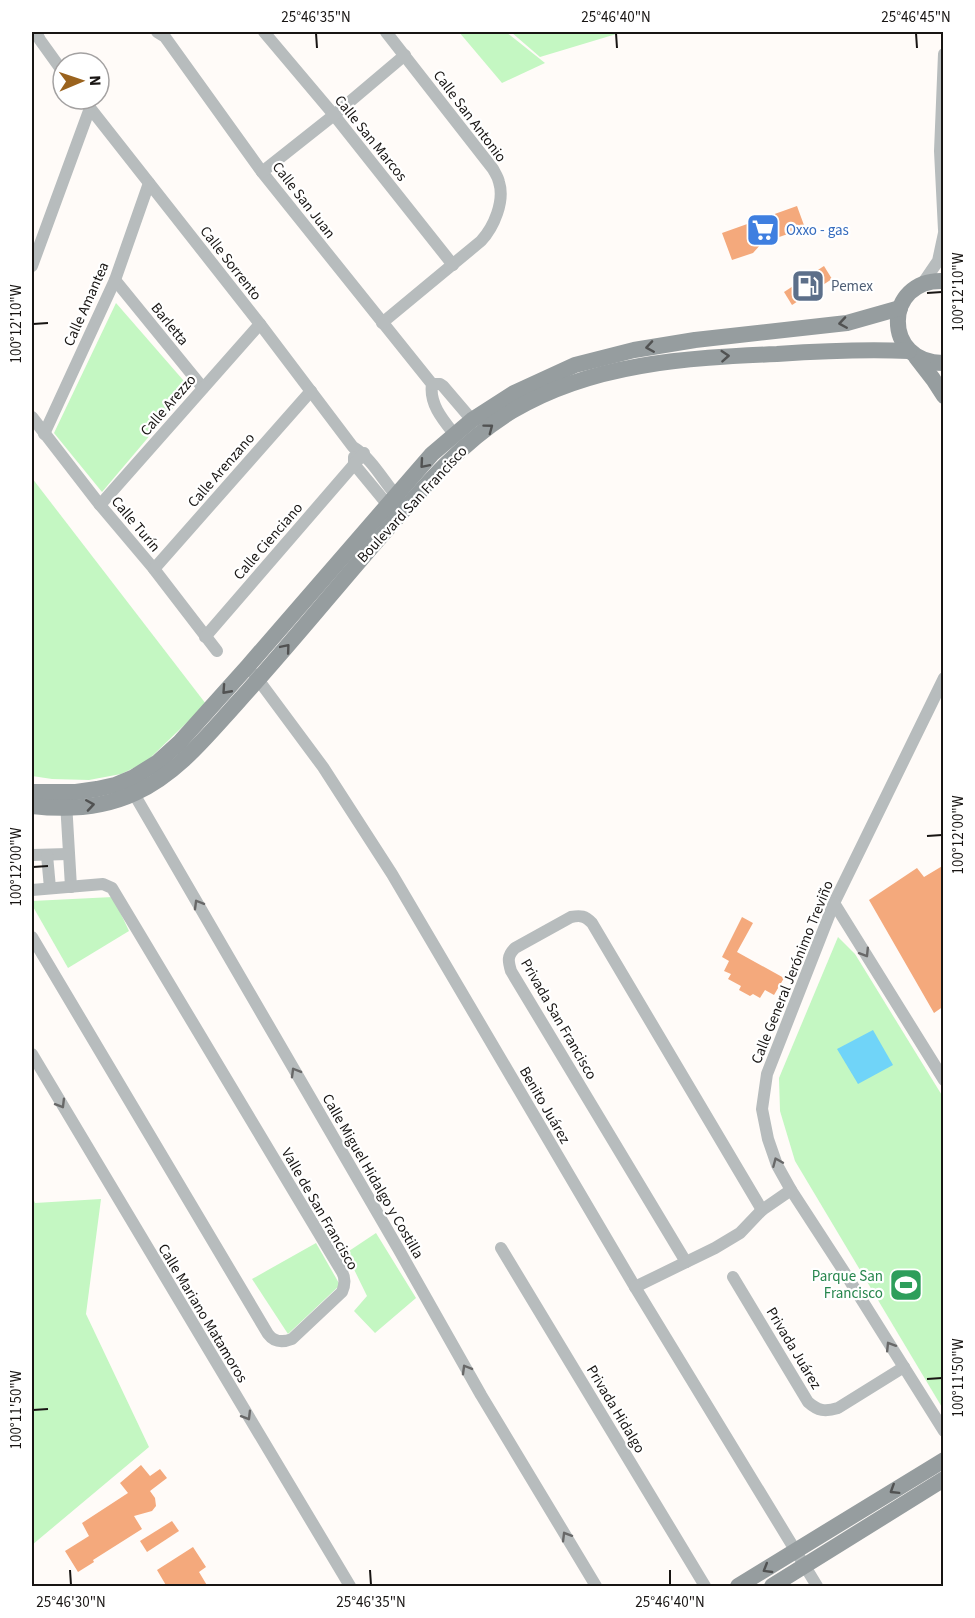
<svg xmlns="http://www.w3.org/2000/svg" width="975" height="1618" viewBox="0 0 975 1618" font-family="'Source Sans 3',sans-serif">
<style>
.green{fill:#c4f7c2}
.water{fill:#70d4f8}
.building{fill:#f4a97c}
.lines{fill:none;stroke-linecap:round;stroke-linejoin:round}
.street{stroke:#b7bcbd;stroke-width:12}
.secondary{stroke:#969d9f;stroke-width:16}
.oneway{stroke:#515252}
.oneway2{stroke:#686868}
.ticks{fill:none;stroke:#181513;stroke-width:2}
.labels{text-anchor:middle;stroke-width:4.5;stroke-linejoin:round;paint-order:stroke}
.street-label{font-size:15px;fill:#181513;stroke:#fff}
.shop-label{font-size:15px;fill:#366cbe;stroke:#fff;text-anchor:start}
.service-label{font-size:15px;fill:#4e5e75;stroke:#fff;text-anchor:start}
.leisure-label{font-size:15px;fill:#27864d;stroke:#fff;text-anchor:end}
.neatline{fill:none;stroke:#181513;stroke-width:2}
.ticks-label{font-size:15px;text-anchor:middle;fill:#181513}
</style>
<rect width="100%" height="100%" fill="#fffbf8"/>
<g class="green">
<polygon points="459,32 506,32 545,63 502,83"/>
<polygon points="511,32 623,32 540,57"/>
<polygon points="116,303 190,388 102,492 54,433"/>
<polygon points="32,478 206,704 146,762 121,774 89,780 52,779 32,776"/>
<polygon points="113,897 129,931 68,968 32,905 32,901"/>
<polygon points="838,937 855,954 943,1097 943,1409 795,1161 780,1111 779,1078"/>
<polygon points="32,1196 35,1203 101,1199 86,1314 149,1447 32,1545"/>
<polygon points="376,1233 416,1298 375,1333 354,1311 367,1296 346,1253"/>
<polygon points="316,1243 340,1285 288,1334 252,1279"/>
</g>
<polygon class="water" points="873,1030 893,1065 858,1084 837,1049"/>
<g class="building">
<polygon points="797,206 805,228 762,243 753,253 732,260 722,233"/>
<polygon points="824,266 832,279 792,305 784,292"/>
<polygon points="944,865 944,1006 934,1013 869,900 917,868 924,877"/>
<polygon points="742,917 753,923 737,952 784,978 774,995 765,990 760,998 753,994 750,996 739,990 741,986 728,979 731,974 724,971 729,961 722,957"/>
<polygon points="141,1465 150,1476 160,1469 167,1478 150,1491 155,1498 156,1506 152,1511 134,1516 142,1529 93,1560 94,1562 78,1572 65,1551 89,1536 82,1523 128,1493 120,1483"/>
<polygon points="172,1521 179,1531 147,1552 140,1541"/>
<polygon points="193,1547 206,1567 199,1572 208,1587 167,1587 157,1570"/>
</g>
<g class="lines">
<g class="street">
<polyline points="36,32 40,40 63,72"/>
<path d="M157,32L165,37L262,172L432,384C429,404 443,420 455,435"/>
<polyline points="264,32 334,115 453,265"/>
<polyline points="944,54 940,151 944,230"/>
<path d="M83,99L260,324L353,447C373,459 384,483 400,500"/>
<polyline points="262,172 334,115 405,55"/>
<polyline points="32,266 90,108"/>
<polyline points="115,280 203,388"/>
<polyline points="923,283 938,261 944,233"/>
<path d="M382,323L481,241C494,227 505,201 499,182C498,177 495,173 493,169L386,32"/>
<polyline points="432,384 440,384 443,386 472,420"/>
<polyline points="32,417 100,505 154,569 217,651"/>
<polyline points="44,434 115,280 149,183"/>
<polyline points="354,457 354,464 392,510"/>
<polyline points="100,505 260,324"/>
<polyline points="154,569 311,391"/>
<polyline points="205,637 364,453"/>
<polyline points="254,674 323,767 392,874 635,1287 817,1586"/>
<polyline points="944,678 834,903 767,1074 762,1109 768,1139 777,1165 791,1190 843,1270 944,1431"/>
<polyline points="130,787 399,1250 481,1395 596,1586"/>
<polyline points="66,802 71,887"/>
<polyline points="32,855 68,854"/>
<polyline points="47,855 50,888"/>
<path d="M32,890L103,884L112,888L342,1272C346,1279 345,1285 342,1292L292,1339C282,1343 274,1342 268,1334L32,937"/>
<polyline points="834,903 944,1080"/>
<polyline points="32,1054 350,1586"/>
<polyline points="501,1248 705,1586"/>
<path d="M686,1262L511,971C508,961 507,956 515,948L571,917C581,915 585,916 592,923L762,1210"/>
<path d="M733,1277L808,1402C818,1411 825,1412 838,1408L904,1367"/>
<polyline points="635,1287 715,1248 740,1233 762,1210 791,1190"/>
</g>
<g class="secondary">
<path d="M944,281C883,278 882,364 944,363"/>
<polyline points="916,357 933,379 944,396"/>
<polyline points="32,792 76,792 97,789 115,785 134,777 158,762 179,743 248,666 432,454 472,420 514,393 575,365 634,350 695,340 847,323 900,308"/>
<path d="M32,806C66,810 103,808 135,793C177,774 207,736 237,703C290,645 338,585 389,527C426,484 463,441 512,411C592,363 686,358 777,354C821,351 865,349 909,351"/>
<polyline points="738,1586 944,1460"/>
<polyline points="772,1586 944,1479"/>
</g>
</g>
<defs><path id="oneway-chevron" d="M-2-3.5L2.5 0L-2 3.5" fill="none" stroke-width="1.6" stroke-linecap="round" stroke-linejoin="round" transform="scale(1.5)"/></defs>
<g class="oneway">
<use href="#oneway-chevron" transform="translate(843 323) rotate(171)"/>
<use href="#oneway-chevron" transform="translate(650 347) rotate(171)"/>
<use href="#oneway-chevron" transform="translate(725 356) rotate(-4)"/>
<use href="#oneway-chevron" transform="translate(489 428) rotate(-37)"/>
<use href="#oneway-chevron" transform="translate(424 464) rotate(131)"/>
<use href="#oneway-chevron" transform="translate(286 648) rotate(-50)"/>
<use href="#oneway-chevron" transform="translate(226 690) rotate(132)"/>
<use href="#oneway-chevron" transform="translate(90 805) rotate(-9)"/>
<use href="#oneway-chevron" transform="translate(894 1490) rotate(148)"/>
<use href="#oneway-chevron" transform="translate(767 1569) rotate(149)"/>
</g>
<g class="oneway2">
<use href="#oneway-chevron" transform="translate(198 904) rotate(-120)"/>
<use href="#oneway-chevron" transform="translate(865 953) rotate(58)"/>
<use href="#oneway-chevron" transform="translate(295 1072) rotate(-120)"/>
<use href="#oneway-chevron" transform="translate(61 1104) rotate(59)"/>
<use href="#oneway-chevron" transform="translate(777 1162) rotate(-113)"/>
<use href="#oneway-chevron" transform="translate(890 1346) rotate(-122)"/>
<use href="#oneway-chevron" transform="translate(466 1369) rotate(-120)"/>
<use href="#oneway-chevron" transform="translate(247 1416) rotate(59)"/>
<use href="#oneway-chevron" transform="translate(566 1536) rotate(-121)"/>
</g>
<path class="ticks" d="M316,33L317,48M616,33L617,48M916,33L917,48M927,293L942,292M33,324L48,323M927,836L942,835M33,867L48,866M927,1379L942,1378M33,1410L48,1409M70,1570L71,1585M370,1570L371,1585M670,1570V1585"/>
<defs>
<symbol id="supermarket-square" viewBox="-11 -11 22 22"><rect x="-9" y="-9" width="18" height="18" rx="4" fill="#3f7fe0" stroke="#fff"/><path d="M-6-5.5h2.5l.6 2H6L4.5 2H-2.5L-4.4-4H-6ZM-1.5 3.2a1.3 1.3 0 1 0 .1 0ZM3 3.2a1.3 1.3 0 1 0 .1 0Z" fill="#fff"/></symbol>
<symbol id="fuel-square" viewBox="-11 -11 22 22"><rect x="-9" y="-9" width="18" height="18" rx="4" fill="#5c6f8a" stroke="#fff"/><path d="M-5.5-6h7V0h2V4h1.3V-2.5L3-4.5l.8-.8L6-3V5H2.5V1h-1V6h-7ZM-4.2-4.7v3.2H.2V-4.7Z" fill="#fff"/></symbol>
<symbol id="stadium-square" viewBox="-11 -11 22 22"><rect x="-9" y="-9" width="18" height="18" rx="4" fill="#2e9e5b" stroke="#fff"/><path d="M0-5a6.5 5 0 1 0 0 10a6.5 5 0 1 0 0-10ZM-3.5-1.8h7v3.6h-7Z" fill="#fff"/></symbol>
</defs>
<g fill-rule="evenodd">
<use href="#supermarket-square" x="744" y="211" width="38" height="38"/>
<use href="#fuel-square" x="789" y="267" width="38" height="38"/>
<use href="#stadium-square" x="887" y="1266" width="38" height="38"/>
</g>
<g class="labels">
<g class="street-label">
<text transform="translate(470 116) rotate(53)" y="5">Calle San Antonio</text>
<text transform="translate(371 138) rotate(51)" y="5">Calle San Marcos</text>
<text transform="translate(304 200) rotate(52)" y="5">Calle San Juan</text>
<text transform="translate(231 263) rotate(52)" y="5">Calle Sorrento</text>
<text transform="translate(86 304) rotate(-66)" y="5">Calle Amantea</text>
<text transform="translate(170 324) rotate(51)" y="5">Barletta</text>
<text transform="translate(168 405) rotate(-49)" y="5">Calle Arezzo</text>
<text transform="translate(221 470) rotate(-49)" y="5">Calle Arenzano</text>
<text transform="translate(412 504) rotate(-47)" y="5">Boulevard San Francisco</text>
<text transform="translate(136 524) rotate(50)" y="5">Calle Turín</text>
<text transform="translate(268 541) rotate(-49)" y="5">Calle Cienciano</text>
<text transform="translate(792 972) rotate(-68)" y="5">Calle General Jerónimo Treviño</text>
<text transform="translate(559 1019) rotate(60)" y="5">Privada San Francisco</text>
<text transform="translate(545 1105) rotate(60)" y="5">Benito Juárez</text>
<text transform="translate(373 1176) rotate(60)" y="5">Calle Miguel Hidalgo y Costilla</text>
<text transform="translate(320 1209) rotate(60)" y="5">Valle de San Francisco</text>
<text transform="translate(203 1313) rotate(59)" y="5">Calle Mariano Matamoros</text>
<text transform="translate(794 1348) rotate(59)" y="5">Privada Juárez</text>
<text transform="translate(616 1409) rotate(59)" y="5">Privada Hidalgo</text>
</g>
<g class="shop-label">
<text x="786" y="235">Oxxo - gas</text>
</g>
<g class="service-label">
<text x="831" y="291">Pemex</text>
</g>
<g class="leisure-label">
<text x="883" y="1281">Parque San<tspan x="883" dy="17">Francisco</tspan></text>
</g>
</g>
<rect width="975" height="1618" fill="none" stroke="#ffffff" stroke-width="66"/>
<g transform="translate(81 81) rotate(88)"><circle r="28" fill="#ffffff" stroke="#a3a1a1" stroke-width="1.5"/>
<path d="M0-4.5L10 22L0 15L-10 22Z" fill="#9a631e"/>
<text y="-9" font-size="16" font-weight="bold" text-anchor="middle" fill="#181513">N</text>
</g>
<rect x="33" y="33" width="909" height="1552" class="neatline"/>
<g class="ticks-label">
<text x="316" y="22">25°46'35"N</text>
<text x="616" y="22">25°46'40"N</text>
<text x="916" y="22">25°46'45"N</text>
<text transform="translate(958 292) rotate(-90)" y="5">100°12'10"W</text>
<text transform="translate(16 324) rotate(-90)" y="5">100°12'10"W</text>
<text transform="translate(958 835) rotate(-90)" y="5">100°12'00"W</text>
<text transform="translate(16 867) rotate(-90)" y="5">100°12'00"W</text>
<text transform="translate(958 1378) rotate(-90)" y="5">100°11'50"W</text>
<text transform="translate(16 1410) rotate(-90)" y="5">100°11'50"W</text>
<text x="71" y="1607">25°46'30"N</text>
<text x="371" y="1607">25°46'35"N</text>
<text x="670" y="1607">25°46'40"N</text>
</g>
</svg>
